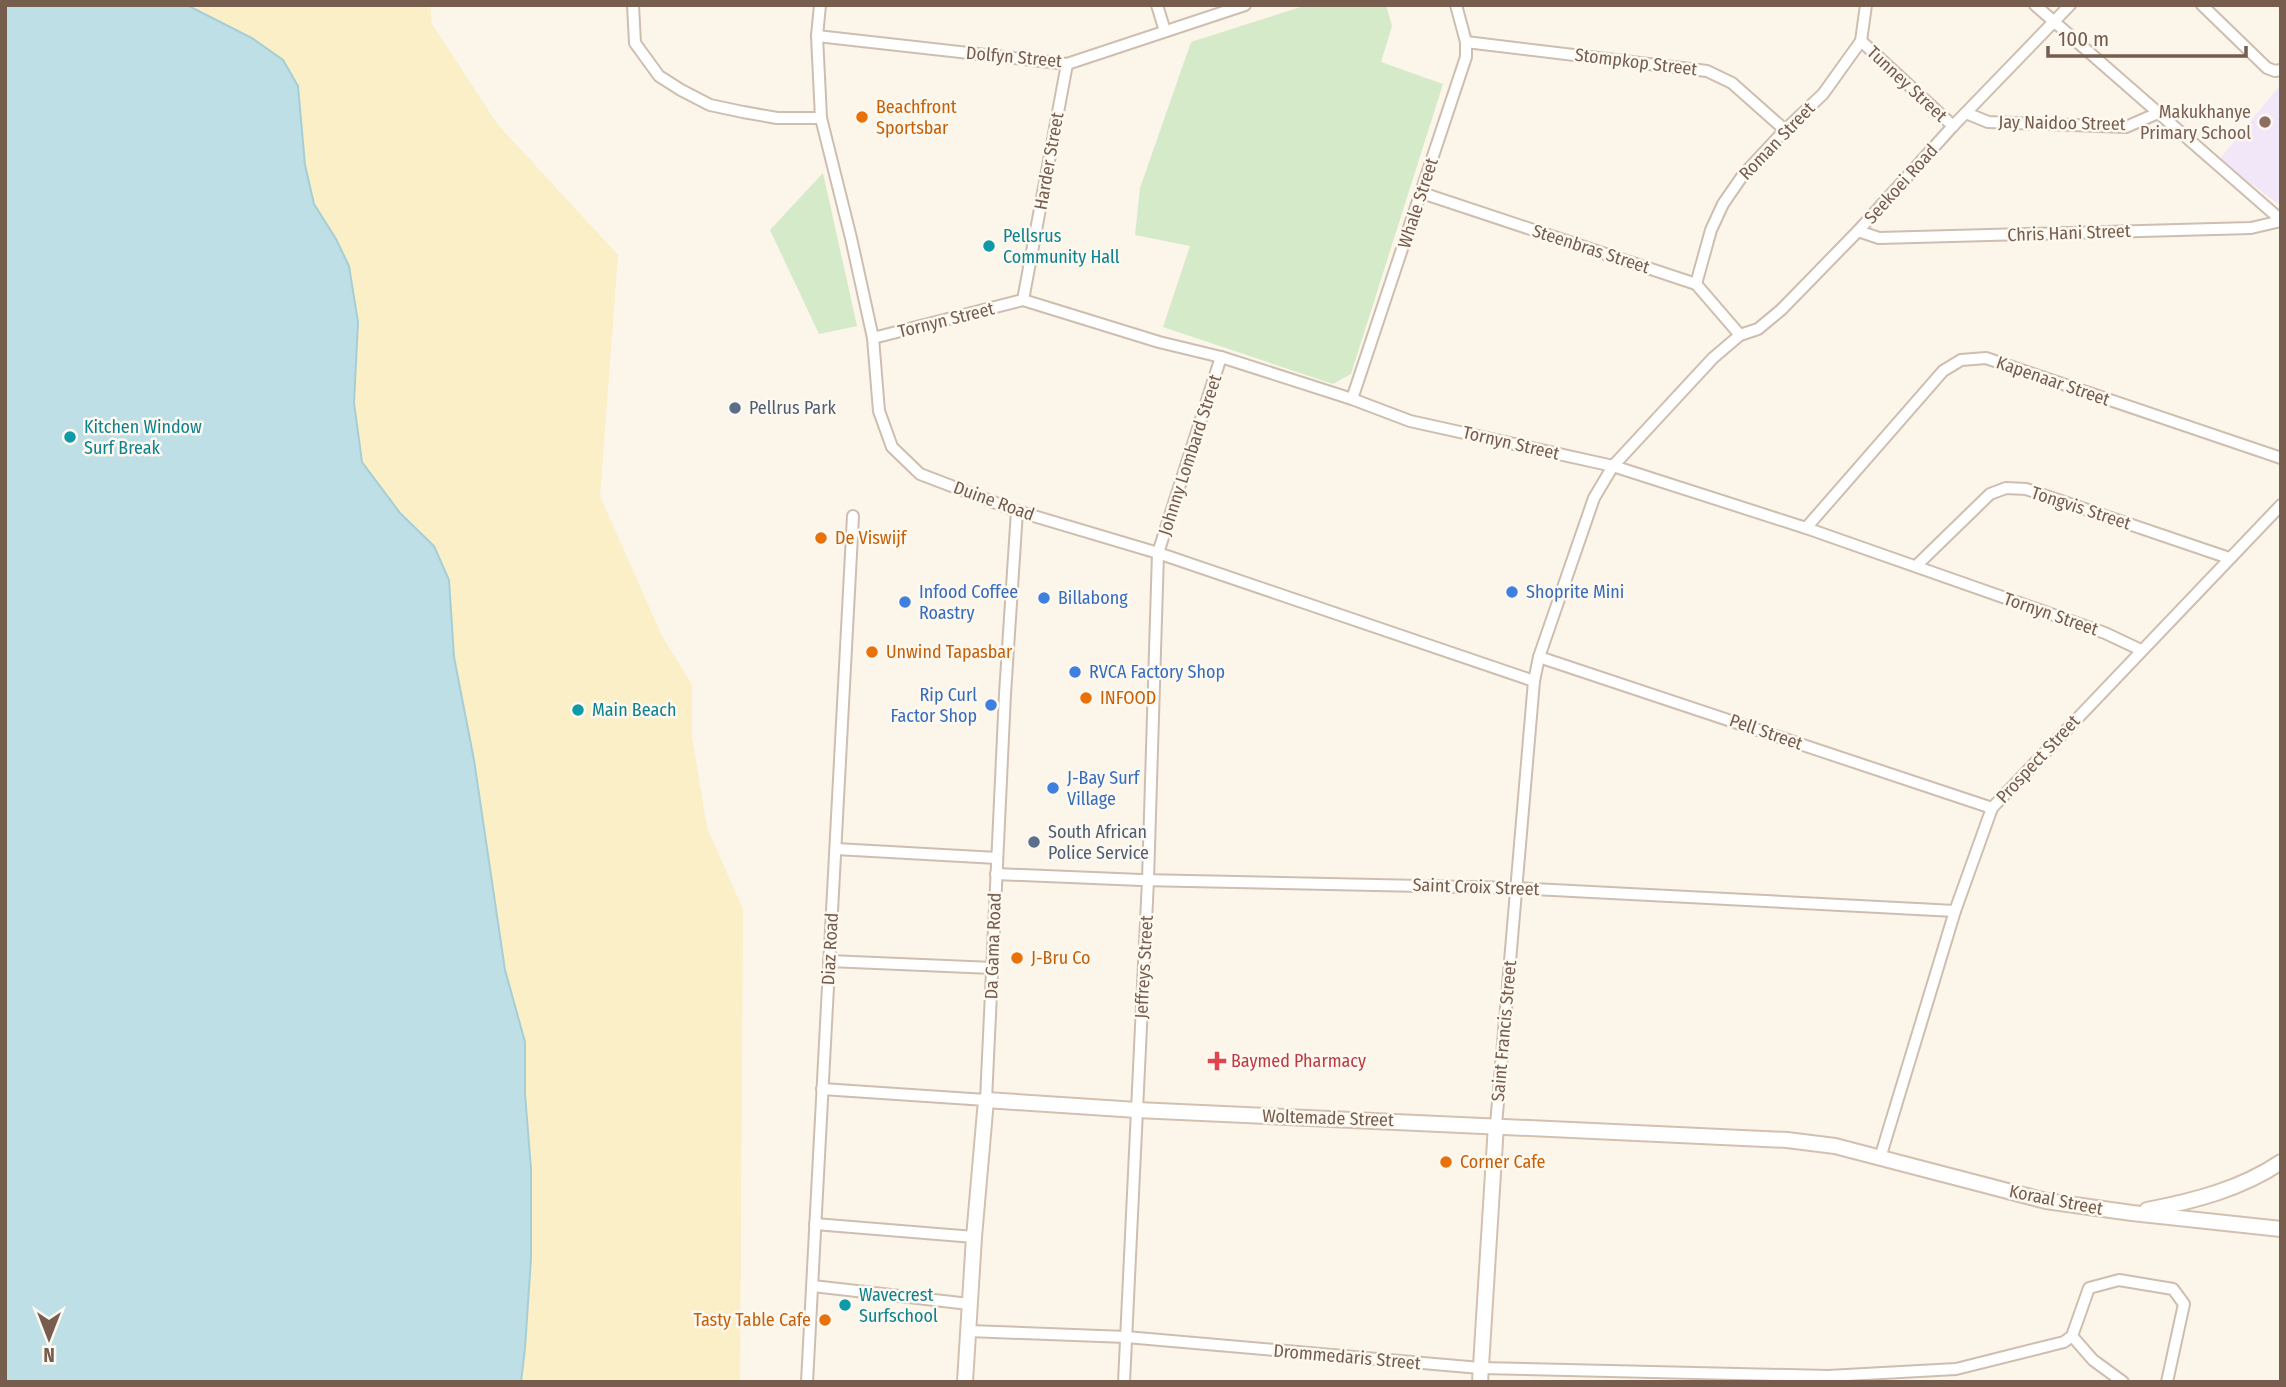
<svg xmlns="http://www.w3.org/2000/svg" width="2286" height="1387" viewBox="0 0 2286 1387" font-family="'Fira Sans Condensed',sans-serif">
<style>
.education{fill:#f2e6f9}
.green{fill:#d5eac8}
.sand{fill:#faefc6}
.water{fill:#bedfe5;stroke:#a5ced7;stroke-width:2}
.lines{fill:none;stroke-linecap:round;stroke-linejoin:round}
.street-casing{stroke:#cebeaf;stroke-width:14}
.secondary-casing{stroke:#d3c0af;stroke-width:18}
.street{stroke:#fff;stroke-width:10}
.secondary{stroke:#fff;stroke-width:14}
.food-dot{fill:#e8710a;stroke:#fef9f0;stroke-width:2.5}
.education-dot{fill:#8d6e63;stroke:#fef9f0;stroke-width:2.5}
.culture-dot{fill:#0f9aa8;stroke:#fef9f0;stroke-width:2.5}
.service-dot{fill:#5c6f8a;stroke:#fef9f0;stroke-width:2.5}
.shop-dot{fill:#3f7fe0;stroke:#fef9f0;stroke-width:2.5}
.health-dot{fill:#e0444e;stroke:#fef9f0;stroke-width:2.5}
.labels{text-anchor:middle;stroke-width:5;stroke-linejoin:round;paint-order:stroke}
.street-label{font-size:18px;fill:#765d4d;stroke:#fef9f0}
.food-label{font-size:18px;fill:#c56008;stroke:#fef9f0;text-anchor:start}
.education-label{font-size:18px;fill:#785e54;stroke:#fef9f0;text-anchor:end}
.culture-label{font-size:18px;fill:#0d838f;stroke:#fef9f0;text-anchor:start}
.service-label{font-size:18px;fill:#4e5e75;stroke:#fef9f0;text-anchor:start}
.shop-label{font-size:18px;fill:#366cbe;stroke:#fef9f0;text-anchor:start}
.health-label{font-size:18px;fill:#be3a42;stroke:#fef9f0;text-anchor:start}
</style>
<rect width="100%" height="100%" fill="#fcf5ea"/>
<polygon class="education" points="2281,84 2281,206 2219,160"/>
<g class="green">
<polygon points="1307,5 1386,5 1392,26 1381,62 1443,84 1351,374 1333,384 1163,327 1190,246 1135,235 1140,188 1191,42"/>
<polygon points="823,173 857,326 819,334 770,230"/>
</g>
<polygon class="sand" points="187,5 430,5 432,24 498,125 618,255 600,496 662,636 692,685 692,736 707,828 743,909 740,1382 521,1382 525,1348 531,1258 531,1169 525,1094 525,1042 505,970 474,760 454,657 449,580 434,546 400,513 362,462 354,403 358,322 349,266 336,239 314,204 305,165 301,121 283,60 252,38"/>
<polygon class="water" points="5,5 187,5 252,38 283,60 298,86 305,165 314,204 336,239 349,266 358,322 354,403 362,462 400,513 434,546 449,580 454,657 474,760 505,970 525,1042 525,1094 531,1169 531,1258 525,1348 521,1382 5,1382"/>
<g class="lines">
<defs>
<g id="street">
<polyline points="633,5 635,43 659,76 681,90 710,105 743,112 777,118 821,118"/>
<polyline points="820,5 817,36 821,118 851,238 873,338 879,411 892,447 920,474 1017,511 1158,553 1534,681"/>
<polyline points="1157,5 1165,31"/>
<polyline points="2035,5 2281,220"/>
<polyline points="2202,5 2267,68 2275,71 2281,70"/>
<polyline points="817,36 1067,64 1245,5"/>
<polyline points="1861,41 1953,126"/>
<polyline points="1466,42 1707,71 1732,83 1785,130"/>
<polyline points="1966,113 1988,122 2126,127 2158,113"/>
<polyline points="1422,193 1696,284 1740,335"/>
<polyline points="1858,231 1879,238 2251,228 2281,221"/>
<polyline points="1696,284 1711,230 1723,204 1743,175 1785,130 1823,94 1861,41 1866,5"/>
<polyline points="1023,300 1067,64"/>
<polyline points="873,338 1023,300 1159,342 1221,357 1352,399 1410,421 1613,466 1806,528 2105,633 2141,650"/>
<polyline points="1352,399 1466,57 1466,42 1456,5"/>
<polyline points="1806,528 1943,371 1961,360 1986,358 2281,458"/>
<polyline points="1916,566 1990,494 2006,488 2026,489 2229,558"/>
<polyline points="1539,657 1992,808"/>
<polyline points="836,849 997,858"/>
<polyline points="996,874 1141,880 1516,888 1955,911"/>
<polyline points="829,961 993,968"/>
<polyline points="822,1089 986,1100 1005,694 1017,511"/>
<polyline points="1496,1125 1534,681 1539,657 1594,498 1613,466 1713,358 1740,335 1758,329 1781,310 1858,231 1953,126 2070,5"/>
<polyline points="1880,1158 1955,911 1992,808 2281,505"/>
<polyline points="815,1224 974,1237"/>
<polyline points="813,1286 969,1304"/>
<polyline points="969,1331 1126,1337 1480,1368 1828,1376 1956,1369 2064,1342 2072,1336 2089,1288 2119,1280 2173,1289 2184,1304 2167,1382"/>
<polyline points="2072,1336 2093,1360 2123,1382"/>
<polyline points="807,1382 853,516"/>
<polyline points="1124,1382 1148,880 1158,553 1221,357"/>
</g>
<g id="secondary">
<path d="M2147,1210C2194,1201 2241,1189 2281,1162"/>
<polyline points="965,1382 974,1237 986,1100 1137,1110 1787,1140 1835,1146 2046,1201 2132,1213 2281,1229"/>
<polyline points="1480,1382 1496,1125"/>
</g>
</defs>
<use href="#street" class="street-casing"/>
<use href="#secondary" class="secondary-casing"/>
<use href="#street" class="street"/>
<use href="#secondary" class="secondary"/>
</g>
<g class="food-dot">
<circle cx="862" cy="117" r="7"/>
<circle cx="821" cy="538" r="7"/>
<circle cx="872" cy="652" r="7"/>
<circle cx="1086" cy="698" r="7"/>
<circle cx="1017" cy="958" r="7"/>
<circle cx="1446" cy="1162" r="7"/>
<circle cx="825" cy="1320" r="7"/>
</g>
<circle class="education-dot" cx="2265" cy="122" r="7"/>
<g class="culture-dot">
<circle cx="989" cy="246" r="7"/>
<circle cx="70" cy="437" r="7"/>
<circle cx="578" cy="710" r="7"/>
<circle cx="845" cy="1305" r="7"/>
</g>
<g class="service-dot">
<circle cx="735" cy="408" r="7"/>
<circle cx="1034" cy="842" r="7"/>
</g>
<g class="shop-dot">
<circle cx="1512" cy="592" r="7"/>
<circle cx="1044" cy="598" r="7"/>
<circle cx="905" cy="602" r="7"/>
<circle cx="1075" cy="672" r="7"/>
<circle cx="991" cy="705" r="7"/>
<circle cx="1053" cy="788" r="7"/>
</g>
<path class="health-dot" d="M1213.5 1050.5h7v7h7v7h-7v7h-7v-7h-7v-7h7z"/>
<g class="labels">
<g class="street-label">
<text transform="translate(1014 57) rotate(5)" y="6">Dolfyn Street</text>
<text transform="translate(1636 62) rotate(7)" y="6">Stompkop Street</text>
<text transform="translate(1907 84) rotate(43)" y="6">Tunney Street</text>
<text transform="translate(2062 123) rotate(1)" y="6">Jay Naidoo Street</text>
<text transform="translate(1777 141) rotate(-46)" y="6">Roman Street</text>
<text transform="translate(1049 161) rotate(-80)" y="6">Harder Street</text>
<text transform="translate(1901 184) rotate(-48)" y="6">Seekoei Road</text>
<text transform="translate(1418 203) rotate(-72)" y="6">Whale Street</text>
<text transform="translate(2069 233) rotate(-2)" y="6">Chris Hani Street</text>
<text transform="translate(1591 249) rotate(18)" y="6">Steenbras Street</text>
<text transform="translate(946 320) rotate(-14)" y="6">Tornyn Street</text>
<text transform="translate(2053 381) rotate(19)" y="6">Kapenaar Street</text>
<text transform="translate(1511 443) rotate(13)" y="6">Tornyn Street</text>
<text transform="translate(1190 455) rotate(-72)" y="6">Johnny Lombard Street</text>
<text transform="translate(994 501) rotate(20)" y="6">Duine Road</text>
<text transform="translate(2081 508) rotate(18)" y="6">Tongvis Street</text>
<text transform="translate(2051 614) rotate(19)" y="6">Tornyn Street</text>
<text transform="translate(1766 732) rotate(19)" y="6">Pell Street</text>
<text transform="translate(2038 759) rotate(-47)" y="6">Prospect Street</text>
<text transform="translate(1476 887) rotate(2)" y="6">Saint Croix Street</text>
<text transform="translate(993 946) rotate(-88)" y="6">Da Gama Road</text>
<text transform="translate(830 949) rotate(-87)" y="6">Diaz Road</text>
<text transform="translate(1144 967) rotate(-87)" y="6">Jeffreys Street</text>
<text transform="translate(1504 1031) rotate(-85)" y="6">Saint Francis Street</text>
<text transform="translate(1328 1118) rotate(2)" y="6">Woltemade Street</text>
<text transform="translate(2056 1200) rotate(11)" y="6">Koraal Street</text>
<text transform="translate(1347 1357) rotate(5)" y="6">Drommedaris Street</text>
</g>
<g class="food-label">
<text x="876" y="113">Beachfront<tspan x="876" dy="21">Sportsbar</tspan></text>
<text x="835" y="544">De Viswijf</text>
<text x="886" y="658">Unwind Tapasbar</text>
<text x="1100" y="704">INFOOD</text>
<text x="1031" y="964">J-Bru Co</text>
<text x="1460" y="1168">Corner Cafe</text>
<text x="811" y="1326" text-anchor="end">Tasty Table Cafe</text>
</g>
<g class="education-label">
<text x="2251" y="118">Makukhanye<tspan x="2251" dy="21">Primary School</tspan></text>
</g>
<g class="culture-label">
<text x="1003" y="242">Pellsrus<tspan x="1003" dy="21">Community Hall</tspan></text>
<text x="84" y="433">Kitchen Window<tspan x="84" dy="21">Surf Break</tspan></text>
<text x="592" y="716">Main Beach</text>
<text x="859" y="1301">Wavecrest<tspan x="859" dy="21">Surfschool</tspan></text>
</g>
<g class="service-label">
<text x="749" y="414">Pellrus Park</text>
<text x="1048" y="838">South African<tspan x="1048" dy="21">Police Service</tspan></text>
</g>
<g class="shop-label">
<text x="919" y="598">Infood Coffee<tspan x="919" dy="21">Roastry</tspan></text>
<text x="1526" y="598">Shoprite Mini</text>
<text x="1058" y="604">Billabong</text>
<text x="1089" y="678">RVCA Factory Shop</text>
<text x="977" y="701" text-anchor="end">Rip Curl<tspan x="977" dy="21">Factor Shop</tspan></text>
<text x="1067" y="784">J-Bay Surf<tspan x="1067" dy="21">Village</tspan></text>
</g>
<g class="health-label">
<text x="1231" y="1067">Baymed Pharmacy</text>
</g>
</g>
<rect width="2286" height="1387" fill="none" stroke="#765d4d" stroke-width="14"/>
<g transform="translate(49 1338) rotate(180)" stroke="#fef9f0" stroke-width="5" paint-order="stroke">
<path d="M0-5L12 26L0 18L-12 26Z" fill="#765d4d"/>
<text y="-10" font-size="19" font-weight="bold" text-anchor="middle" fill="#765d4d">N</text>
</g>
<path d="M2048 46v10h198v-10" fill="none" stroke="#765d4d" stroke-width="3.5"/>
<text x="2058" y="46" font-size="21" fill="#765d4d" stroke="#fef9f0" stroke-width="5" paint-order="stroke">100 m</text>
</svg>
